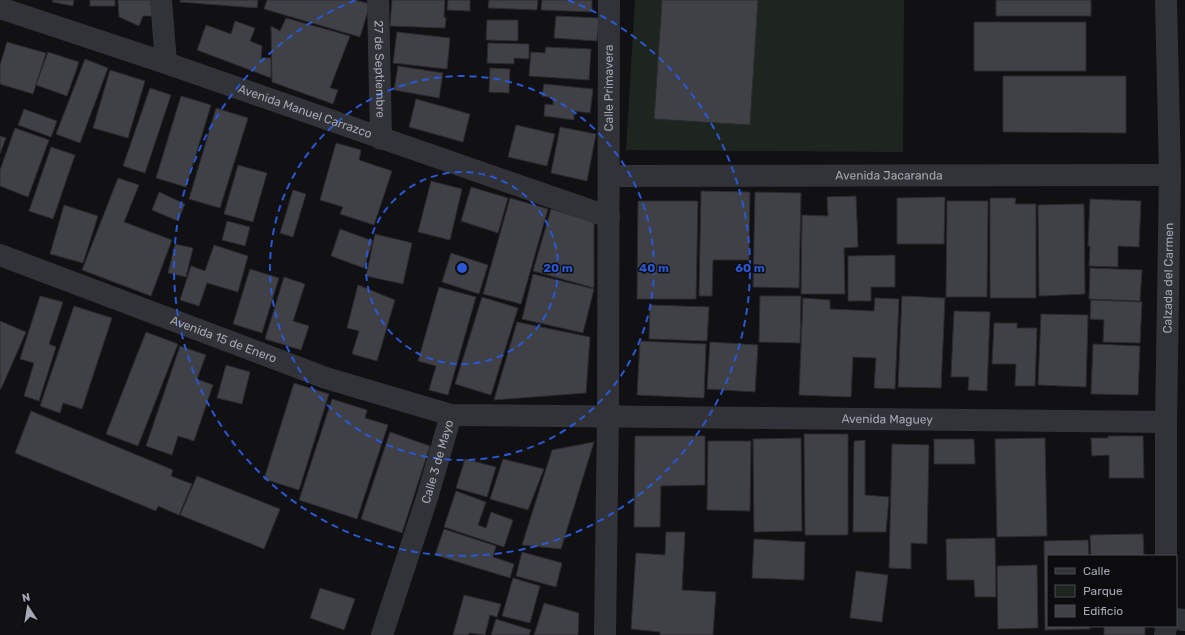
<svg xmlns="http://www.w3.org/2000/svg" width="1185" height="635" viewBox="0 0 1185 635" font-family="Rubik,sans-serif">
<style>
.green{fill:#1e251e}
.building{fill:#404146;stroke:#2b2b2f}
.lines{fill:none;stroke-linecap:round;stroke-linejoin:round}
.minor{stroke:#323338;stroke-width:22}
.ring{fill:none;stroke:#2a57d4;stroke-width:2;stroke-dasharray:7 5}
.labels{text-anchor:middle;stroke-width:3;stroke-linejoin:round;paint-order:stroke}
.street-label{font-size:12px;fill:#a3a8b3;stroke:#0c0c0e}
.centre{fill:#2a57d4;stroke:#0c0c0e;stroke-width:2}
.ring-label{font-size:12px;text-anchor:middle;font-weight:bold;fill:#2a57d4;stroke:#0c0c0e;stroke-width:3;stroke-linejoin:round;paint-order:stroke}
</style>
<rect width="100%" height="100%" fill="#111113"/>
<polygon class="green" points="635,0 904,0 903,152 626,150"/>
<g class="building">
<polygon points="53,0 74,0 73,6 52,2"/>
<rect x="90" y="0" width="25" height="6"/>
<polygon points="118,0 153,0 153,16 143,16 139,26 119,17"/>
<polygon points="180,0 258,0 257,8 180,2"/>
<polygon points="267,0 355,0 370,4 360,37 264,9"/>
<polygon points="392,0 445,0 444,17 446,18 445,28 390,26"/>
<polygon points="448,0 470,0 470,11 447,10"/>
<polygon points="489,0 538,0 537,10 488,8"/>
<polygon points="542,0 592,0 592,12 541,10"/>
<polygon points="662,0 758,0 750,125 654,119"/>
<rect x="996" y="0" width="95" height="16"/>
<polygon points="556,16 599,18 597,41 554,38"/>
<polygon points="286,18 350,36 330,88 338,90 333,104 272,82 271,26 280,31"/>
<polygon points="487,20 518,20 518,41 486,40"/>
<polygon points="235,21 255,28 250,41 262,46 261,58 271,58 271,78 197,50 206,25 231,34"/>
<rect x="974" y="22" width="112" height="49"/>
<polygon points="397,32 450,38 447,69 393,63"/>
<polygon points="7,42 46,53 33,94 0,84 0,65"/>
<polygon points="488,43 529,44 529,59 514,58 514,64 487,63"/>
<polygon points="546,47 591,49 589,80 529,76 531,52 545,53"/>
<polygon points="48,52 79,62 67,96 36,85"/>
<polygon points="85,59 108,68 80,143 56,134"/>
<polygon points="398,66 443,73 439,98 394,90"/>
<polygon points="490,68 510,69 509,93 489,92"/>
<polygon points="110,70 145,81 128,138 93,128"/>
<polygon points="1003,76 1126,76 1126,133 1003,132"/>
<polygon points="544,84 593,89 590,113 574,111 574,120 544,116 545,104 553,105 553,98 542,96"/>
<polygon points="150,88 171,95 145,173 123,166"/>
<polygon points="181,96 211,105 186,187 156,178"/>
<polygon points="416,99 470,114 463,142 409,127"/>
<polygon points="216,108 248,118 220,208 189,199"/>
<polygon points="24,109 57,121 51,137 18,125"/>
<polygon points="516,125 555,134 547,166 508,157"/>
<polygon points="560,127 596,134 587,181 551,173"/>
<polygon points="15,128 49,140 28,197 0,186 0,170"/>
<polygon points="0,136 6,138 0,154"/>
<polygon points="336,143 361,150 359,160 392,171 374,225 340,214 343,207 320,200"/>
<polygon points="51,147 75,155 53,219 29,211"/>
<polygon points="238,165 267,173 253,222 224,214"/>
<polygon points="118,178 139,185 124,222 172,240 151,296 82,270"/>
<polygon points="431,181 462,189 450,240 418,232"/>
<polygon points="471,187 508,198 498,233 461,221"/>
<polygon points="293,190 306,194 293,237 280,233"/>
<polygon points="701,191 750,192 749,260 713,260 712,296 699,296"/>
<polygon points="159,192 185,204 178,221 152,210"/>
<polygon points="755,192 801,193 799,288 753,287"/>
<polygon points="856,196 858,247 844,248 845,294 801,294 802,215 828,216 827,197"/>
<polygon points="945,197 944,244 897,244 897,198"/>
<polygon points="510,198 548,209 521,304 483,294"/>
<polygon points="990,198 1016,198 1015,204 1036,204 1036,298 990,298"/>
<polygon points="1090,199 1141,201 1139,247 1118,246 1118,267 1089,266 1090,246 1088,246"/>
<polygon points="638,201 698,201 696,299 637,299"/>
<polygon points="947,201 988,201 987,297 946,297"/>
<polygon points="1084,204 1085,294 1039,296 1038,205"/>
<polygon points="64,205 98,216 83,263 50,254"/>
<polygon points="551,209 594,222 594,288 533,271"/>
<polygon points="227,221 250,227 245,246 222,240"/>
<polygon points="340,229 373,241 364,268 331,256"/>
<polygon points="375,234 412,243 403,284 366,276"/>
<polygon points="175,244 193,248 186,277 168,273"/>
<polygon points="214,245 248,256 238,292 207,283 199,306 180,300 191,266 205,271"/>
<polygon points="451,253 488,265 479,294 442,282"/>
<polygon points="895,255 895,287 871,287 871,301 848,301 848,256"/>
<polygon points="1090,268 1142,270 1140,301 1089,299"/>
<polygon points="250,269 279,278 262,333 233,324"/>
<polygon points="533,274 594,289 583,333 522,319"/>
<polygon points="284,277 305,284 293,321 309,326 301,350 265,339"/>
<polygon points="358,285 395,300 377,361 352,354 359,331 347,328"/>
<polygon points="439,287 476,297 448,395 429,390 436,366 418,361"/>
<polygon points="40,296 63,302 49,344 56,347 39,401 24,396 34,363 20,359"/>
<polygon points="760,296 801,296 800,343 759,342"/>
<polygon points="902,296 945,298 941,388 898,387"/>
<polygon points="482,297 518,308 491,395 455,384"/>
<polygon points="803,298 830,300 830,309 874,311 875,298 899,299 895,389 874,388 876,358 853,357 851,397 799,395"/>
<polygon points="1091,300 1142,302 1140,343 1103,342 1104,320 1090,319"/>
<polygon points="650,305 709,307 707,341 649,339"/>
<polygon points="74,306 112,318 82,409 63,403 60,413 40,406"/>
<polygon points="954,311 990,312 987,391 968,390 969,377 951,377"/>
<polygon points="1041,314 1088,315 1086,387 1038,385"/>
<polygon points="0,321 26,332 1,389 0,389"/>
<polygon points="517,322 590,337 586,393 494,400"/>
<polygon points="994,323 1017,323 1017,328 1037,328 1035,386 1015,386 1016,364 992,364"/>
<polygon points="146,332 178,344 138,446 106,434"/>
<polygon points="640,341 706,344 704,398 637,395"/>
<polygon points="710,342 758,345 755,392 707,389"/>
<polygon points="1093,344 1140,346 1138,395 1091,394"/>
<polygon points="180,346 206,355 197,379 213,385 194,441 178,436 172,455 146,446"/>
<polygon points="226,365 250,372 242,404 217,398"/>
<polygon points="294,383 329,394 299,490 264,479"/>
<polygon points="332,399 367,410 365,418 388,425 357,519 299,500"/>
<polygon points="31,411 173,470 171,476 192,484 179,515 158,506 156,511 15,453"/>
<polygon points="390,432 430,446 402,533 361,519"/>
<polygon points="804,434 848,434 848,535 805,535"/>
<polygon points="635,436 705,436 705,485 661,486 660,527 634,527"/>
<polygon points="1108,436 1143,436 1144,478 1109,478 1109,455 1092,456 1091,438 1108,438"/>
<polygon points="801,438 802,531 754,532 753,439"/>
<polygon points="1045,438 1047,536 997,537 995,439"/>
<polygon points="934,439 974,439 975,464 934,464"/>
<polygon points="865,440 865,495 889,497 886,532 853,532 854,441"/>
<polygon points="708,441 751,441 750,511 707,510"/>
<polygon points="594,442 561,549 522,545 552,450"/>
<polygon points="892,444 929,445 927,544 911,543 911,569 889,568"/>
<polygon points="465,459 496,467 487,497 456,488"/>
<polygon points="503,459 544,469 528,510 490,499"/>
<polygon points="197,476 280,509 264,549 180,515"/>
<polygon points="456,491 486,502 478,525 486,528 491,512 513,520 504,547 444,527"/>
<polygon points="444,529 496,546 493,557 514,564 510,578 435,555"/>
<polygon points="666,532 685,532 682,590 716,592 713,635 660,635 660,632 631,629 636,553 665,555"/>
<polygon points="1143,534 1144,556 1091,556 1090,535"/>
<polygon points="995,538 996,597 975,597 974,580 947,580 946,539"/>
<polygon points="754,539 805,542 804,580 752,578"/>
<polygon points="1088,540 1089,556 1048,556 1048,626 1090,626 1090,629 1045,630 1044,541"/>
<polygon points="522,552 562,563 556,587 516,576"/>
<polygon points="1037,565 1038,628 998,629 997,566"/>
<polygon points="856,571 888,575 882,622 850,618"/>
<polygon points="513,578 540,586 530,623 502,616"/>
<polygon points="320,588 355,599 344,630 310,618"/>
<polygon points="464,595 501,604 497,617 490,615 485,635 469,633 469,635 453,635"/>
<polygon points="544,603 579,613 578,635 534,635"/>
<polygon points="496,619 531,630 529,635 491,635"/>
<rect x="1104" y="626" width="41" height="9"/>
</g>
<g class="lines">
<g class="minor">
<polyline points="161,0 166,63"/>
<path id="s1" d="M378,0L381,139"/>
<path id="s2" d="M0,8L166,63L609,217"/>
<path id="s3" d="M609,176L1170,175"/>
<path id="s4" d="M0,255L326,378L451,415L1166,422"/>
<path id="s5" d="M1166,556V422L1170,175L1166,0"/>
<polyline points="1176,619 1185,620"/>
<path id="s6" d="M382,635L427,498L451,415"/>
<path id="s7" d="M605,635L608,416L609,0"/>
<polyline points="1165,635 1166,626"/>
</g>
</g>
<g class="ring">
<circle cx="462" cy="268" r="96"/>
<circle cx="462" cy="268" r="192"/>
<path d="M568 0A288 288 0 1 1 356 0"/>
</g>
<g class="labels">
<g class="street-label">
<text dy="4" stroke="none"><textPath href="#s1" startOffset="69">27 de Septiembre</textPath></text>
<text dy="4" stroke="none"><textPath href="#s7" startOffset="547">Calle Primavera</textPath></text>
<text dy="4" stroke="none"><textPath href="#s2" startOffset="322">Avenida Manuel Carrazco</textPath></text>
<text dy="4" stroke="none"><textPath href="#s3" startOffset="280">Avenida Jacaranda</textPath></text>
<text dy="4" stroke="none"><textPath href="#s5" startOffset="278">Calzada del Carmen</textPath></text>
<text dy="4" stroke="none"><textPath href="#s4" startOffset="239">Avenida 15 de Enero</textPath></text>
<text dy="4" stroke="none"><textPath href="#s4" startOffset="915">Avenida Maguey</textPath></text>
<text dy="4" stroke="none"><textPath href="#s6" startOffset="182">Calle 3 de Mayo</textPath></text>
</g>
</g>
<circle cx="462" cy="268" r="6" class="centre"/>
<g class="ring-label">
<text x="558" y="272">20 m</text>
<text x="654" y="272">40 m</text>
<text x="750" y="272">60 m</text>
</g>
<rect x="1047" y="555" width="130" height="72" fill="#0c0c0e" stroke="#484a50"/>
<rect x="1055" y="568" width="20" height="6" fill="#323338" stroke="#484a50"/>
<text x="1083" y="575" font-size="12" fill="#a3a8b3">Calle</text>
<rect x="1055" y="585" width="20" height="12" fill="#1e251e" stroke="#484a50"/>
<text x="1083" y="595" font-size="12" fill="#a3a8b3">Parque</text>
<rect x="1055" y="605" width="20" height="12" fill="#404146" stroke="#484a50"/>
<text x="1083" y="615" font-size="12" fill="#a3a8b3">Edificio</text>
<g transform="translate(28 607) rotate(348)" stroke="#0c0c0e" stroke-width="3" paint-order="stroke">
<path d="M0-3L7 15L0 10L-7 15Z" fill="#a3a8b3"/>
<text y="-6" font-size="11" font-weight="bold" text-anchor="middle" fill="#a3a8b3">N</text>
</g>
</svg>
